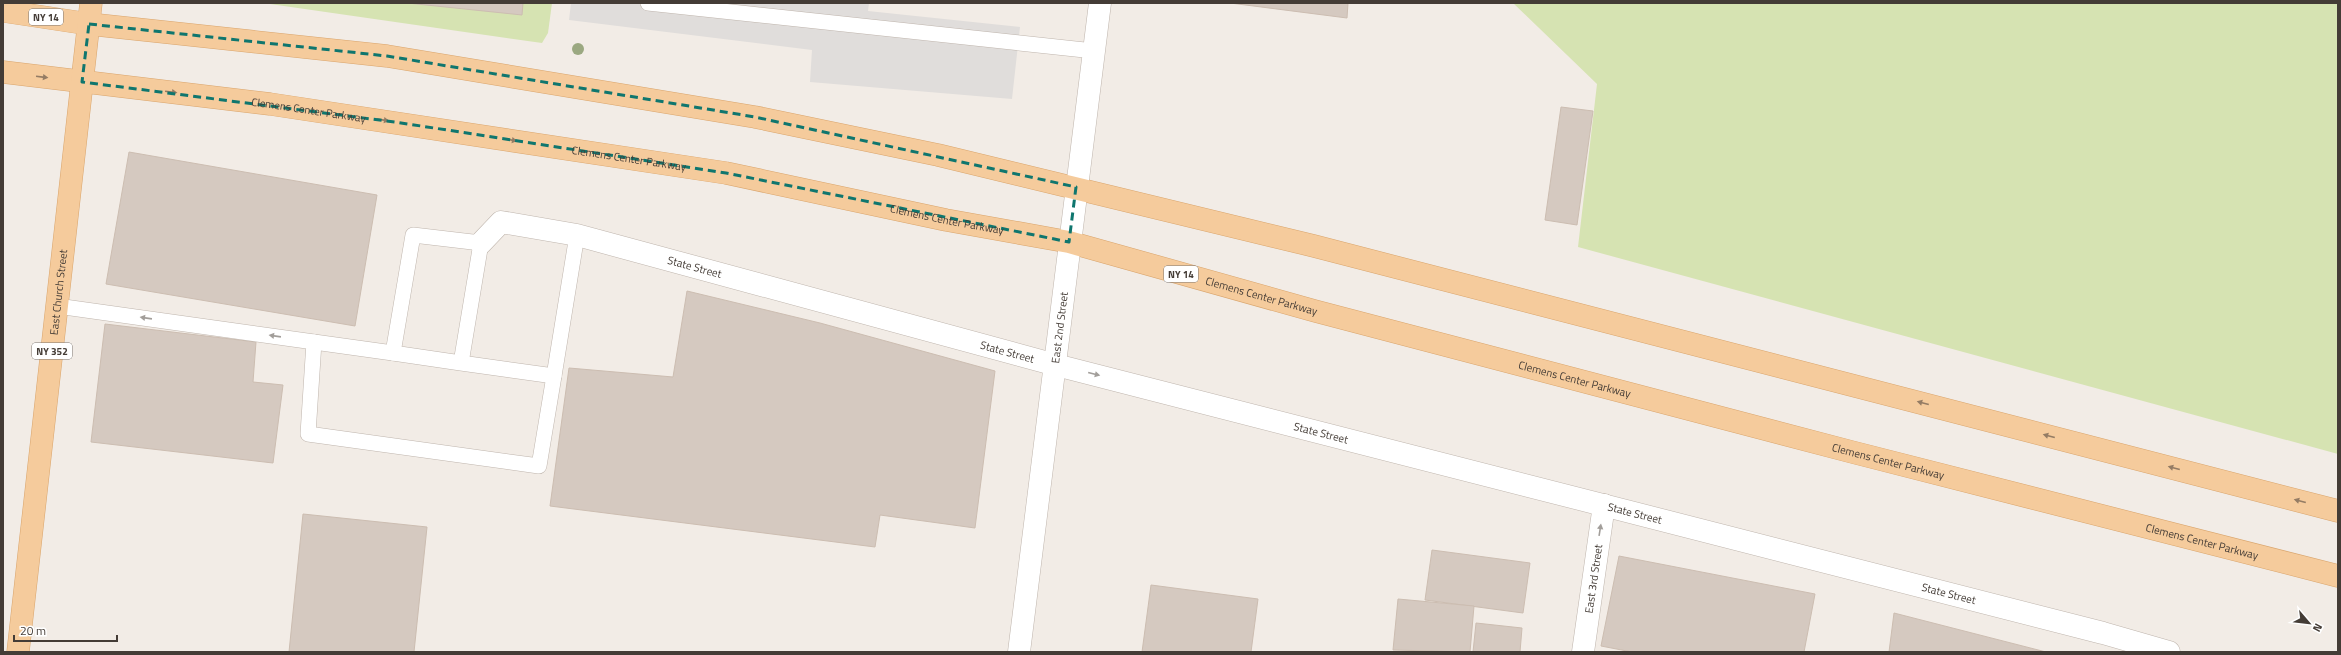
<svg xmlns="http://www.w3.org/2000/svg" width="2341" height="655" viewBox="0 0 2341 655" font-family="'Titillium Web',sans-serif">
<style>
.green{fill:#d6e3b2}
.parking{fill:#e0dddb}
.building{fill:#d5c9c0;stroke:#ccbdb1}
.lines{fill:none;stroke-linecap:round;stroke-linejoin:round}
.service-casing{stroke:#bfb5ad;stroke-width:16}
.minor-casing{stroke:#bfb5ad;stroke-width:23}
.primary-casing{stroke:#d9a56d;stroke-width:23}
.service{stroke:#fff;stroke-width:15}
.minor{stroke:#fff;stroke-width:22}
.primary{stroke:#f5cb9c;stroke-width:22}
.tree{fill:#9ba881}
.oneway{fill:#947c64}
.oneway2{fill:#a29e9a}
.marked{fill:none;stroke:#0f766e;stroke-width:3;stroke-dasharray:8 5;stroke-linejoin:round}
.labels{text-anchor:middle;stroke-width:3;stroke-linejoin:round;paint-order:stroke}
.shield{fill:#fff;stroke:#7c7672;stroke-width:1}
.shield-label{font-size:10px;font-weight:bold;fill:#443c36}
.street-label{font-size:11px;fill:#443c36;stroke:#fff}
</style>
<rect width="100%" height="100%" fill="#f2ece6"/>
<g class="green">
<polygon points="263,3 552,3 548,33 542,43"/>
<polygon points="1513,3 2338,3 2338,454 1578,247 1597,84"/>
</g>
<polygon class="parking" points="571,3 869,3 868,11 1020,27 1012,99 810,82 812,50 569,20"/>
<g class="building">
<polygon points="407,3 523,3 522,15"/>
<polygon points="1230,3 1348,3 1347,18"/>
<polygon points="1561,107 1593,111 1577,225 1545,220"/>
<polygon points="129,152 377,195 355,326 106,284"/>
<polygon points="687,291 820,323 995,371 975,528 880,515 875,547 550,506 569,368 673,377"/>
<polygon points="105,324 256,342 253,382 283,385 273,463 91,442"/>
<polygon points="303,514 427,527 414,652 289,652"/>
<polygon points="1432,550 1530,563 1523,613 1425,600"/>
<polygon points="1619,556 1815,594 1804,652 1632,652 1601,646"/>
<polygon points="1151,585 1258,599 1251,652 1142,652"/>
<polygon points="1398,599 1474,606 1470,652 1393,650"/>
<polygon points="1894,613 2046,652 1889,652"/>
<polygon points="1476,623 1522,628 1520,652 1473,652"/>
</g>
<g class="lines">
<defs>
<g id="service">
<polyline points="648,3 1094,51"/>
<polyline points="57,306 393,353"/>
<polyline points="314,342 308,434 539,466 554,376"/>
<polyline points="461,363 393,353 413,235 481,243 461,363 554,376 577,235"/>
</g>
<g id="minor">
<path id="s1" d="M481,243L501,222L577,235L1056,365L2103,633L2169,652"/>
<path id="s2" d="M1019,652L1100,3"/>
<path id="s3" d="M1583,652L1604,505"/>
</g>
<g id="primary">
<polyline points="3,11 89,24 387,56 755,117 938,155 1314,246 2338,511"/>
<path id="s4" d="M3,72L270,104L726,173L946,220L1069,242L1315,311L1852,452L2338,576"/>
<path id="s5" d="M18,652L91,3"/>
</g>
</defs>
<use href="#service" class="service-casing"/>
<use href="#minor" class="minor-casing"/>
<use href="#primary" class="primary-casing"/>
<use href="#service" class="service"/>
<use href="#minor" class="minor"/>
<use href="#primary" class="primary"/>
</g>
<circle class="tree" cx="578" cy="49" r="6"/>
<defs><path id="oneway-solid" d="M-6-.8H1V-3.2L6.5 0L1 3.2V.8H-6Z"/></defs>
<g class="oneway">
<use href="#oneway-solid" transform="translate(42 77) rotate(7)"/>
<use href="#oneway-solid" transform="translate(171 92) rotate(7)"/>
<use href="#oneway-solid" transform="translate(383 120) rotate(8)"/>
<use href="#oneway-solid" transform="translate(511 140) rotate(9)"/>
<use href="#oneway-solid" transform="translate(1923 403) rotate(-165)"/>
<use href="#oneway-solid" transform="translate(2049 436) rotate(-165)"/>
<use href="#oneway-solid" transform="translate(2174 468) rotate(-165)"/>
<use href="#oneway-solid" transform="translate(2300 501) rotate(-165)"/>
</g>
<g class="oneway2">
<use href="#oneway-solid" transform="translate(146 318) rotate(-172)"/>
<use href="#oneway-solid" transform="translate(275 336) rotate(-172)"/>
<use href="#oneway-solid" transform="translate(1094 374) rotate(14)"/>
<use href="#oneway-solid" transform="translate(1600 530) rotate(-81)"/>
</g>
<path class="marked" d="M89,24L387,56L755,117L1076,187L1069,242L726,173L395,122L82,82Z"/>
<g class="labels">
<g class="shield">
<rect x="29" y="9" width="34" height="16" rx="3"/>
<rect x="1164" y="266" width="34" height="16" rx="3"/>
<rect x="32" y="343" width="40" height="16" rx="3"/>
</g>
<g class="shield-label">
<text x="46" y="21">NY 14</text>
<text x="1181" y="278">NY 14</text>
<text x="52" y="355">NY 352</text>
</g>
<g class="street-label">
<text dy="4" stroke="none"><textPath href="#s4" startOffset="308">Clemens Center Parkway</textPath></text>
<text dy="4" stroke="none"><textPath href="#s4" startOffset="632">Clemens Center Parkway</textPath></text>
<text dy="4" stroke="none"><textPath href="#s4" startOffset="956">Clemens Center Parkway</textPath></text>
<text dy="4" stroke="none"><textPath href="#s1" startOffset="228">State Street</textPath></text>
<text dy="4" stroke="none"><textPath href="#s5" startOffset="362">East Church Street</textPath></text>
<text dy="4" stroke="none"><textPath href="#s4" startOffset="1280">Clemens Center Parkway</textPath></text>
<text dy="4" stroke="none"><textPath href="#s2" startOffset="327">East 2nd Street</textPath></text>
<text dy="4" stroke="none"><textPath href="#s1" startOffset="552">State Street</textPath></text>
<text dy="4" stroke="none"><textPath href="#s4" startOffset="1604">Clemens Center Parkway</textPath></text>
<text dy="4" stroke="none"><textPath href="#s1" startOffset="876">State Street</textPath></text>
<text dy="4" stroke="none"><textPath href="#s4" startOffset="1928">Clemens Center Parkway</textPath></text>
<text dy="4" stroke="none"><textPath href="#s1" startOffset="1200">State Street</textPath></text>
<text dy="4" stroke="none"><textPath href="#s4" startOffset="2252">Clemens Center Parkway</textPath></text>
<text dy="4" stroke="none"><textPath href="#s3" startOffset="74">East 3rd Street</textPath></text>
<text dy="4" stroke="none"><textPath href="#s1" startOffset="1524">State Street</textPath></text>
</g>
</g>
<rect width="2341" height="655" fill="none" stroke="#443c36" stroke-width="8"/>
<g transform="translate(2309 623) rotate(118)" stroke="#ffffff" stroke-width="3" paint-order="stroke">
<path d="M0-3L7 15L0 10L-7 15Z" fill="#443c36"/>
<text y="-6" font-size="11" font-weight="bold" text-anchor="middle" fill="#443c36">N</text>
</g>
<path d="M14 635v6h103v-6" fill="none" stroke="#443c36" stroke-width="2"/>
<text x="20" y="635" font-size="12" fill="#443c36" stroke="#ffffff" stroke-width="3" paint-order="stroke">20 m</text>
</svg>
